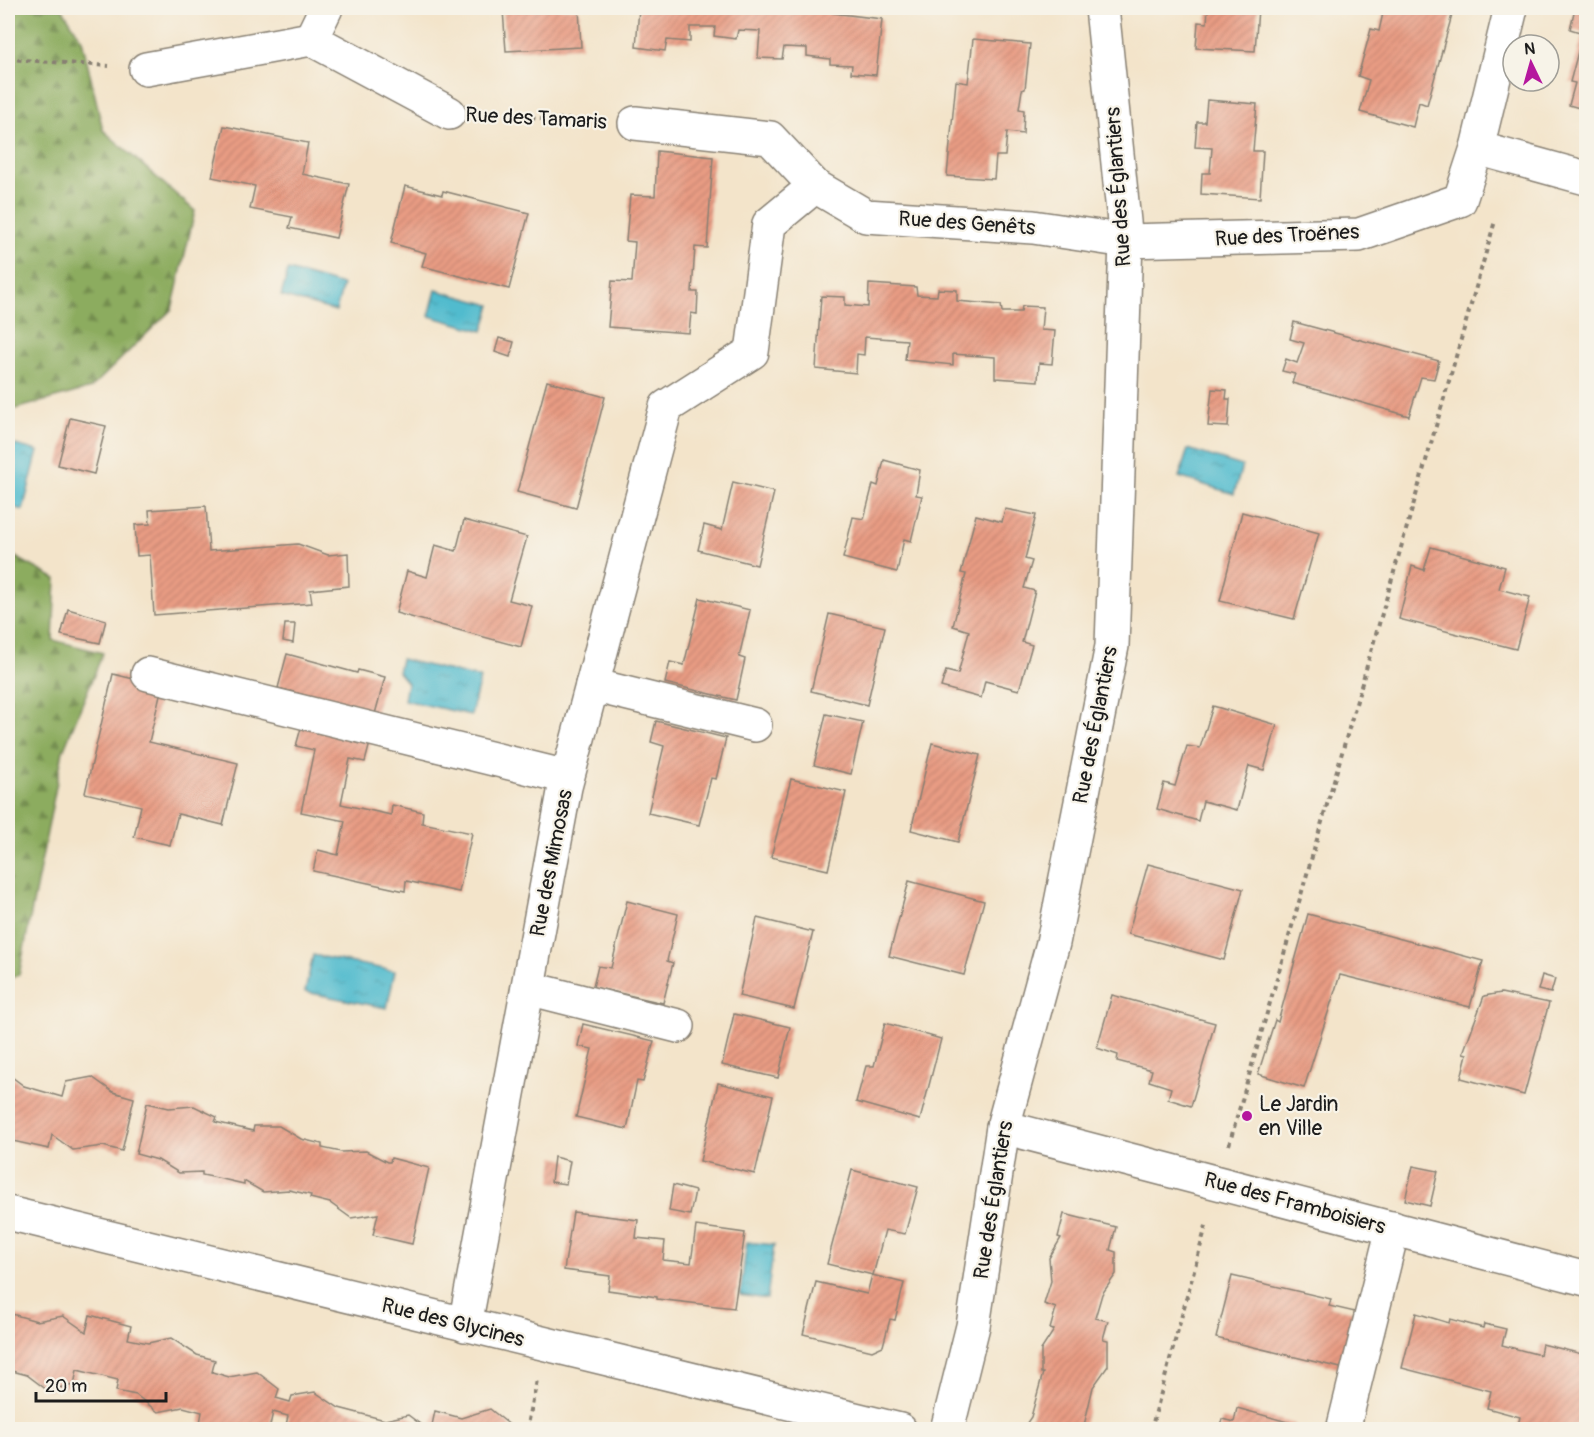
<svg xmlns="http://www.w3.org/2000/svg" width="1594" height="1437" viewBox="0 0 1594 1437" font-family="Pangolin,sans-serif">
<style>
.forest{fill:url(#forest-firs);stroke:#54643e;stroke-width:1.5}
.water{fill:url(#water-ripples);stroke:#366c75;stroke-width:1.5}
.building{fill:url(#building-hatch)}
.lines{fill:none;stroke-linecap:round;stroke-linejoin:round}
.minor-casing{stroke:#888073;stroke-width:36}
.path{stroke:#888073;stroke-width:4;stroke-dasharray:4.5 4.5;stroke-linecap:butt}
.minor{stroke:#fff;stroke-width:33}
.poi-dot{fill:#b5179e;stroke:#f7f3e8;stroke-width:2}
.labels{text-anchor:middle;stroke-width:4.5;stroke-linejoin:round;paint-order:stroke}
.street-label{font-size:21px;fill:#1c1c1c;stroke:#f7f3e8}
.poi-label{font-size:21px;fill:#1c1c1c;stroke:#f7f3e8;text-anchor:start}
</style>
<defs>
<pattern id="forest-firs" width="22" height="20" patternUnits="userSpaceOnUse" patternTransform="scale(1.5)"><rect width="22" height="20" fill="#8cac5f"/><path d="M5 1l3.5 6h-7zM16 11l3.5 6h-7z" fill="#728b4e"/></pattern>
<pattern id="water-ripples" width="26" height="14" patternUnits="userSpaceOnUse" patternTransform="scale(1.5)"><rect width="26" height="14" fill="#51bbce"/><path d="M2 4q2-2 4 0t4 0M15 11q2-2 4 0t4 0" fill="none" stroke="#46a0b0"/></pattern>
<pattern id="building-hatch" width="6" height="6" patternUnits="userSpaceOnUse" patternTransform="scale(1.5)"><rect width="6" height="6" fill="#e89b83"/><path d="M-1 1l2-2M0 6l6-6M5 7l2-2" fill="none" stroke="#c68571"/></pattern>
</defs>
<rect width="100%" height="100%" fill="#f7f3e8"/>
<filter id="ink" filterUnits="userSpaceOnUse"><feTurbulence type="fractalNoise" baseFrequency=".0167" numOctaves="2"/><feDisplacementMap in="SourceGraphic" scale="12" xChannelSelector="R" yChannelSelector="G"/><feConvolveMatrix kernelMatrix="1 2 1 2 8 2 1 2 1" color-interpolation-filters="sRGB"/></filter>
<filter id="wash" filterUnits="userSpaceOnUse"><feTurbulence type="fractalNoise" baseFrequency=".008" numOctaves="4" result="noise"/><feDisplacementMap in="SourceGraphic" scale="24" xChannelSelector="R" yChannelSelector="G"/><feGaussianBlur stdDeviation="1.35" result="paint"/><feColorMatrix in="noise" values="0 0 0 0 0 0 0 0 0 0 0 0 0 0 0 0 0 1.4 0 .05"/><feComposite in="paint" operator="in"/></filter>
<g filter="url(#wash)">
<rect width="100%" height="100%" fill="#f3e4ca"/>
<g class="forest">
<polygon points="8,8 62,8 82,40 103,130 195,211 172,309 91,388 8,411"/>
<polygon points="8,553 56,579 53,640 103,653 63,751 19,975 8,979"/>
</g>
<g class="water">
<polygon points="288,270 343,285 336,311 281,296"/>
<polygon points="436,290 491,305 483,331 429,316"/>
<polygon points="8,443 38,451 23,510 8,506"/>
<polygon points="1188,449 1242,466 1234,494 1179,477"/>
<polygon points="401,659 480,678 471,715 404,700 407,683 398,672"/>
<polygon points="313,955 395,971 387,1008 305,992"/>
<polygon points="747,1242 774,1245 767,1299 740,1295"/>
</g>
<g id="blocks">
<g class="building">
<polygon points="509,8 579,8 581,47 506,51 503,10"/>
<polygon points="639,8 834,8 833,13 882,19 876,75 851,73 852,65 830,64 830,59 807,56 807,48 784,47 782,59 758,58 760,31 738,30 736,39 714,36 715,27 690,27 690,42 667,40 665,51 636,47"/>
<polygon points="1208,8 1258,8 1255,51 1196,48 1198,22 1207,23"/>
<polygon points="1366,8 1454,8 1427,105 1419,102 1413,127 1360,112 1369,80 1358,76 1371,29 1379,31 1383,13"/>
<polygon points="1575,8 1586,8 1586,110 1569,105 1575,83 1570,82 1583,33 1570,29"/>
<polygon points="973,39 1030,44 1025,89 1022,90 1019,109 1024,110 1023,134 1007,132 1005,156 996,156 994,179 947,176 956,81 968,83"/>
<polygon points="1207,100 1257,104 1253,151 1263,151 1260,198 1201,194 1202,173 1210,173 1212,148 1195,147 1197,122 1205,122"/>
<polygon points="224,126 308,143 302,174 349,184 336,238 289,228 292,217 250,209 255,186 212,177"/>
<polygon points="657,151 713,157 707,248 695,247 692,292 698,292 697,314 691,313 689,333 608,327 612,281 632,282 635,242 626,241 630,195 655,196"/>
<polygon points="405,186 442,195 443,191 529,213 509,289 422,266 426,253 391,243"/>
<polygon points="869,284 916,287 917,295 937,296 938,289 957,290 957,301 1001,305 1002,312 1021,312 1022,306 1043,307 1041,330 1055,331 1052,364 1039,363 1038,381 995,378 995,357 953,354 953,365 905,360 907,340 865,337 864,355 857,354 856,373 816,369 821,296 845,297 845,305 868,307"/>
<polygon points="1294,322 1439,361 1434,379 1421,377 1409,416 1292,383 1295,374 1282,371 1286,359 1297,363 1304,343 1290,339"/>
<polygon points="499,338 514,342 510,357 495,352"/>
<polygon points="547,381 605,397 576,508 517,492"/>
<polygon points="1212,389 1227,390 1226,399 1230,399 1228,427 1208,426"/>
<polygon points="70,418 106,426 94,474 58,465"/>
<polygon points="884,460 920,470 916,495 922,496 911,541 904,539 897,572 843,558 853,517 864,519 873,484 878,486"/>
<polygon points="733,482 774,492 757,565 698,550 704,525 722,530"/>
<polygon points="206,506 209,551 298,544 328,555 348,553 349,586 310,590 312,603 154,615 150,555 137,556 135,525 150,524 149,510"/>
<polygon points="1005,509 1036,515 1025,559 1032,561 1024,588 1035,591 1022,642 1032,645 1019,690 985,681 981,698 941,687 946,671 958,674 969,631 953,626 966,574 961,573 976,515 1002,522"/>
<polygon points="1242,512 1319,533 1294,619 1220,601"/>
<polygon points="464,520 527,537 509,600 532,606 521,647 396,613 407,571 427,577 435,545 456,551"/>
<polygon points="1431,547 1505,567 1499,589 1530,597 1516,649 1399,619 1412,566 1424,570"/>
<polygon points="700,598 750,610 739,657 745,659 736,700 665,683 670,662 684,665"/>
<polygon points="68,609 106,620 100,643 61,635"/>
<polygon points="829,614 885,627 867,705 811,691"/>
<polygon points="285,624 295,624 293,643 283,641"/>
<polygon points="287,654 357,673 358,670 385,677 375,714 278,688"/>
<polygon points="113,674 162,686 149,742 238,763 223,825 178,814 170,845 134,837 141,806 85,793"/>
<polygon points="1213,706 1277,725 1264,770 1249,766 1237,810 1203,801 1198,821 1157,809 1164,783 1175,786 1187,746 1200,748"/>
<polygon points="826,714 863,722 851,774 814,765"/>
<polygon points="303,721 371,739 365,762 350,759 341,804 391,815 392,805 423,812 422,823 472,833 459,892 406,881 405,891 313,871 318,850 338,855 345,821 301,812 314,750 296,746"/>
<polygon points="656,721 726,738 716,779 711,778 699,825 648,813 664,746 651,742"/>
<polygon points="932,743 980,755 958,842 911,830"/>
<polygon points="791,779 846,792 828,870 771,857"/>
<polygon points="1148,864 1243,889 1224,960 1128,934"/>
<polygon points="909,881 984,901 964,975 889,956"/>
<polygon points="627,901 678,914 667,961 673,963 663,1003 593,987 598,966 611,968"/>
<polygon points="1308,914 1483,961 1470,1007 1340,975 1304,1088 1258,1074 1275,1020 1278,1022"/>
<polygon points="757,918 813,932 794,1009 739,996"/>
<polygon points="1542,975 1555,979 1551,993 1538,990"/>
<polygon points="1501,993 1549,1003 1524,1095 1461,1078 1467,1054 1463,1053 1484,996"/>
<polygon points="1112,995 1215,1023 1191,1106 1168,1099 1171,1088 1149,1081 1152,1070 1117,1061 1118,1055 1097,1048"/>
<polygon points="734,1014 790,1027 778,1078 722,1065"/>
<polygon points="885,1023 941,1039 920,1120 856,1102 866,1066 874,1066"/>
<polygon points="583,1024 654,1041 643,1082 637,1081 627,1129 576,1117 592,1049 578,1046"/>
<polygon points="8,1074 24,1086 62,1097 66,1082 92,1077 113,1092 134,1098 122,1151 103,1146 73,1150 52,1135 49,1149 8,1140"/>
<polygon points="718,1083 773,1096 755,1174 700,1161"/>
<polygon points="147,1103 169,1108 194,1106 217,1117 215,1122 253,1131 254,1126 279,1126 301,1139 322,1144 322,1148 341,1152 366,1151 387,1162 390,1162 391,1158 429,1168 412,1244 373,1235 378,1214 351,1218 330,1203 310,1198 311,1195 289,1190 263,1192 244,1181 244,1184 222,1179 202,1175 202,1172 179,1173 158,1160 136,1154"/>
<polygon points="554,1157 570,1161 566,1184 551,1182"/>
<polygon points="1413,1166 1438,1171 1430,1206 1405,1200"/>
<polygon points="852,1170 918,1187 905,1234 885,1230 873,1275 827,1264"/>
<polygon points="673,1185 695,1191 690,1215 669,1211"/>
<polygon points="573,1212 638,1220 636,1238 665,1241 663,1260 691,1263 696,1226 745,1233 734,1308 657,1299 657,1297 608,1290 610,1276 564,1270"/>
<polygon points="1064,1214 1116,1227 1110,1250 1116,1252 1116,1274 1102,1294 1095,1318 1108,1321 1103,1339 1108,1340 1108,1366 1093,1387 1083,1430 1022,1430 1031,1417 1043,1373 1041,1373 1041,1350 1054,1330 1050,1329 1056,1308 1044,1304 1051,1281 1049,1258 1061,1238 1058,1237"/>
<polygon points="872,1275 904,1283 895,1320 890,1319 883,1346 872,1351 803,1334 816,1282 867,1294"/>
<polygon points="1232,1276 1331,1299 1329,1306 1355,1312 1341,1368 1216,1338"/>
<polygon points="8,1313 37,1321 63,1316 86,1332 90,1315 131,1326 128,1339 148,1343 171,1338 197,1355 215,1360 212,1372 229,1377 257,1372 279,1389 276,1398 290,1402 292,1396 315,1392 339,1408 385,1420 408,1415 428,1430 285,1430 288,1416 273,1412 269,1430 223,1430 200,1423 202,1412 183,1407 158,1412 136,1395 116,1391 118,1380 77,1370 74,1385 47,1390 27,1375 8,1370"/>
<polygon points="1416,1313 1449,1323 1450,1319 1483,1328 1484,1324 1506,1329 1502,1345 1540,1355 1542,1344 1586,1355 1586,1414 1583,1430 1517,1429 1520,1417 1487,1408 1491,1391 1402,1368"/>
<polygon points="1237,1408 1295,1424 1294,1430 1219,1430 1222,1419 1234,1422"/>
<polygon points="490,1409 511,1426 511,1430 431,1430 435,1411 461,1418"/>
</g>
</g>
</g>
<g filter="url(#ink)">
<use href="#blocks" fill-opacity="0" stroke="#888073" stroke-width="1.5"/>
<g class="lines">
<defs>
<g id="minor">
<polyline points="311,39 326,8"/>
<polyline points="146,69 311,39 449,113"/>
<polyline points="635,123 770,138 815,186 866,216 1033,227 1126,241 1359,235 1460,200 1477,148 1511,8"/>
<polyline points="1477,148 1586,178"/>
<polyline points="148,674 567,777"/>
<polyline points="592,685 755,725"/>
<polyline points="528,988 678,1026"/>
<polyline points="1003,1127 1586,1279"/>
<polyline points="8,1213 900,1430"/>
<polyline points="465,1325 565,787 666,407 752,352 769,224 815,186"/>
<polyline points="947,1430 973,1326 1003,1127 1053,943 1112,646 1126,241 1102,8"/>
<polyline points="1343,1430 1393,1228"/>
</g>
</defs>
<use href="#minor" class="minor-casing"/>
<g class="path">
<polyline points="8,59 109,66"/>
<polyline points="486,115 598,121"/>
<polyline points="1229,1145 1495,221"/>
<polyline points="527,1430 537,1380"/>
<polyline points="1151,1430 1207,1222"/>
</g>
<use href="#minor" class="minor"/>
</g>
</g>
<circle class="poi-dot" cx="1247" cy="1116" r="6"/>
<g class="labels">
<g class="street-label">
<text transform="translate(536 118) rotate(3)" y="7">Rue des Tamaris</text>
<text transform="translate(1118 187) rotate(-94)" y="7">Rue des Églantiers</text>
<text transform="translate(967 223) rotate(4)" y="7">Rue des Genêts</text>
<text transform="translate(1287 235) rotate(-3)" y="7">Rue des Troënes</text>
<text transform="translate(1095 725) rotate(-79)" y="7">Rue des Églantiers</text>
<text transform="translate(551 863) rotate(-79)" y="7">Rue des Mimosas</text>
<text transform="translate(993 1200) rotate(-81)" y="7">Rue des Églantiers</text>
<text transform="translate(1295 1203) rotate(15)" y="7">Rue des Framboisiers</text>
<text transform="translate(453 1322) rotate(14)" y="7">Rue des Glycines</text>
</g>
<g class="poi-label">
<text x="1259" y="1111">Le Jardin<tspan x="1259" dy="24">en Ville</tspan></text>
</g>
</g>
<rect width="1594" height="1437" fill="none" stroke="#f7f3e8" stroke-width="30"/>
<g transform="translate(1531 63) rotate(355)"><circle r="28" fill="#f7f3e8" stroke="#9f9d96" stroke-width="1.5"/>
<path d="M0-4.5L10 22L0 15L-10 22Z" fill="#b5179e"/>
<text y="-9" font-size="16" font-weight="bold" text-anchor="middle" fill="#1c1c1c">N</text>
</g>
<path d="M36 1392v9h130v-9" fill="none" stroke="#1c1c1c" stroke-width="3"/>
<text x="45" y="1392" font-size="18" fill="#1c1c1c" stroke="#f7f3e8" stroke-width="4.5" paint-order="stroke">20 m</text>
</svg>
